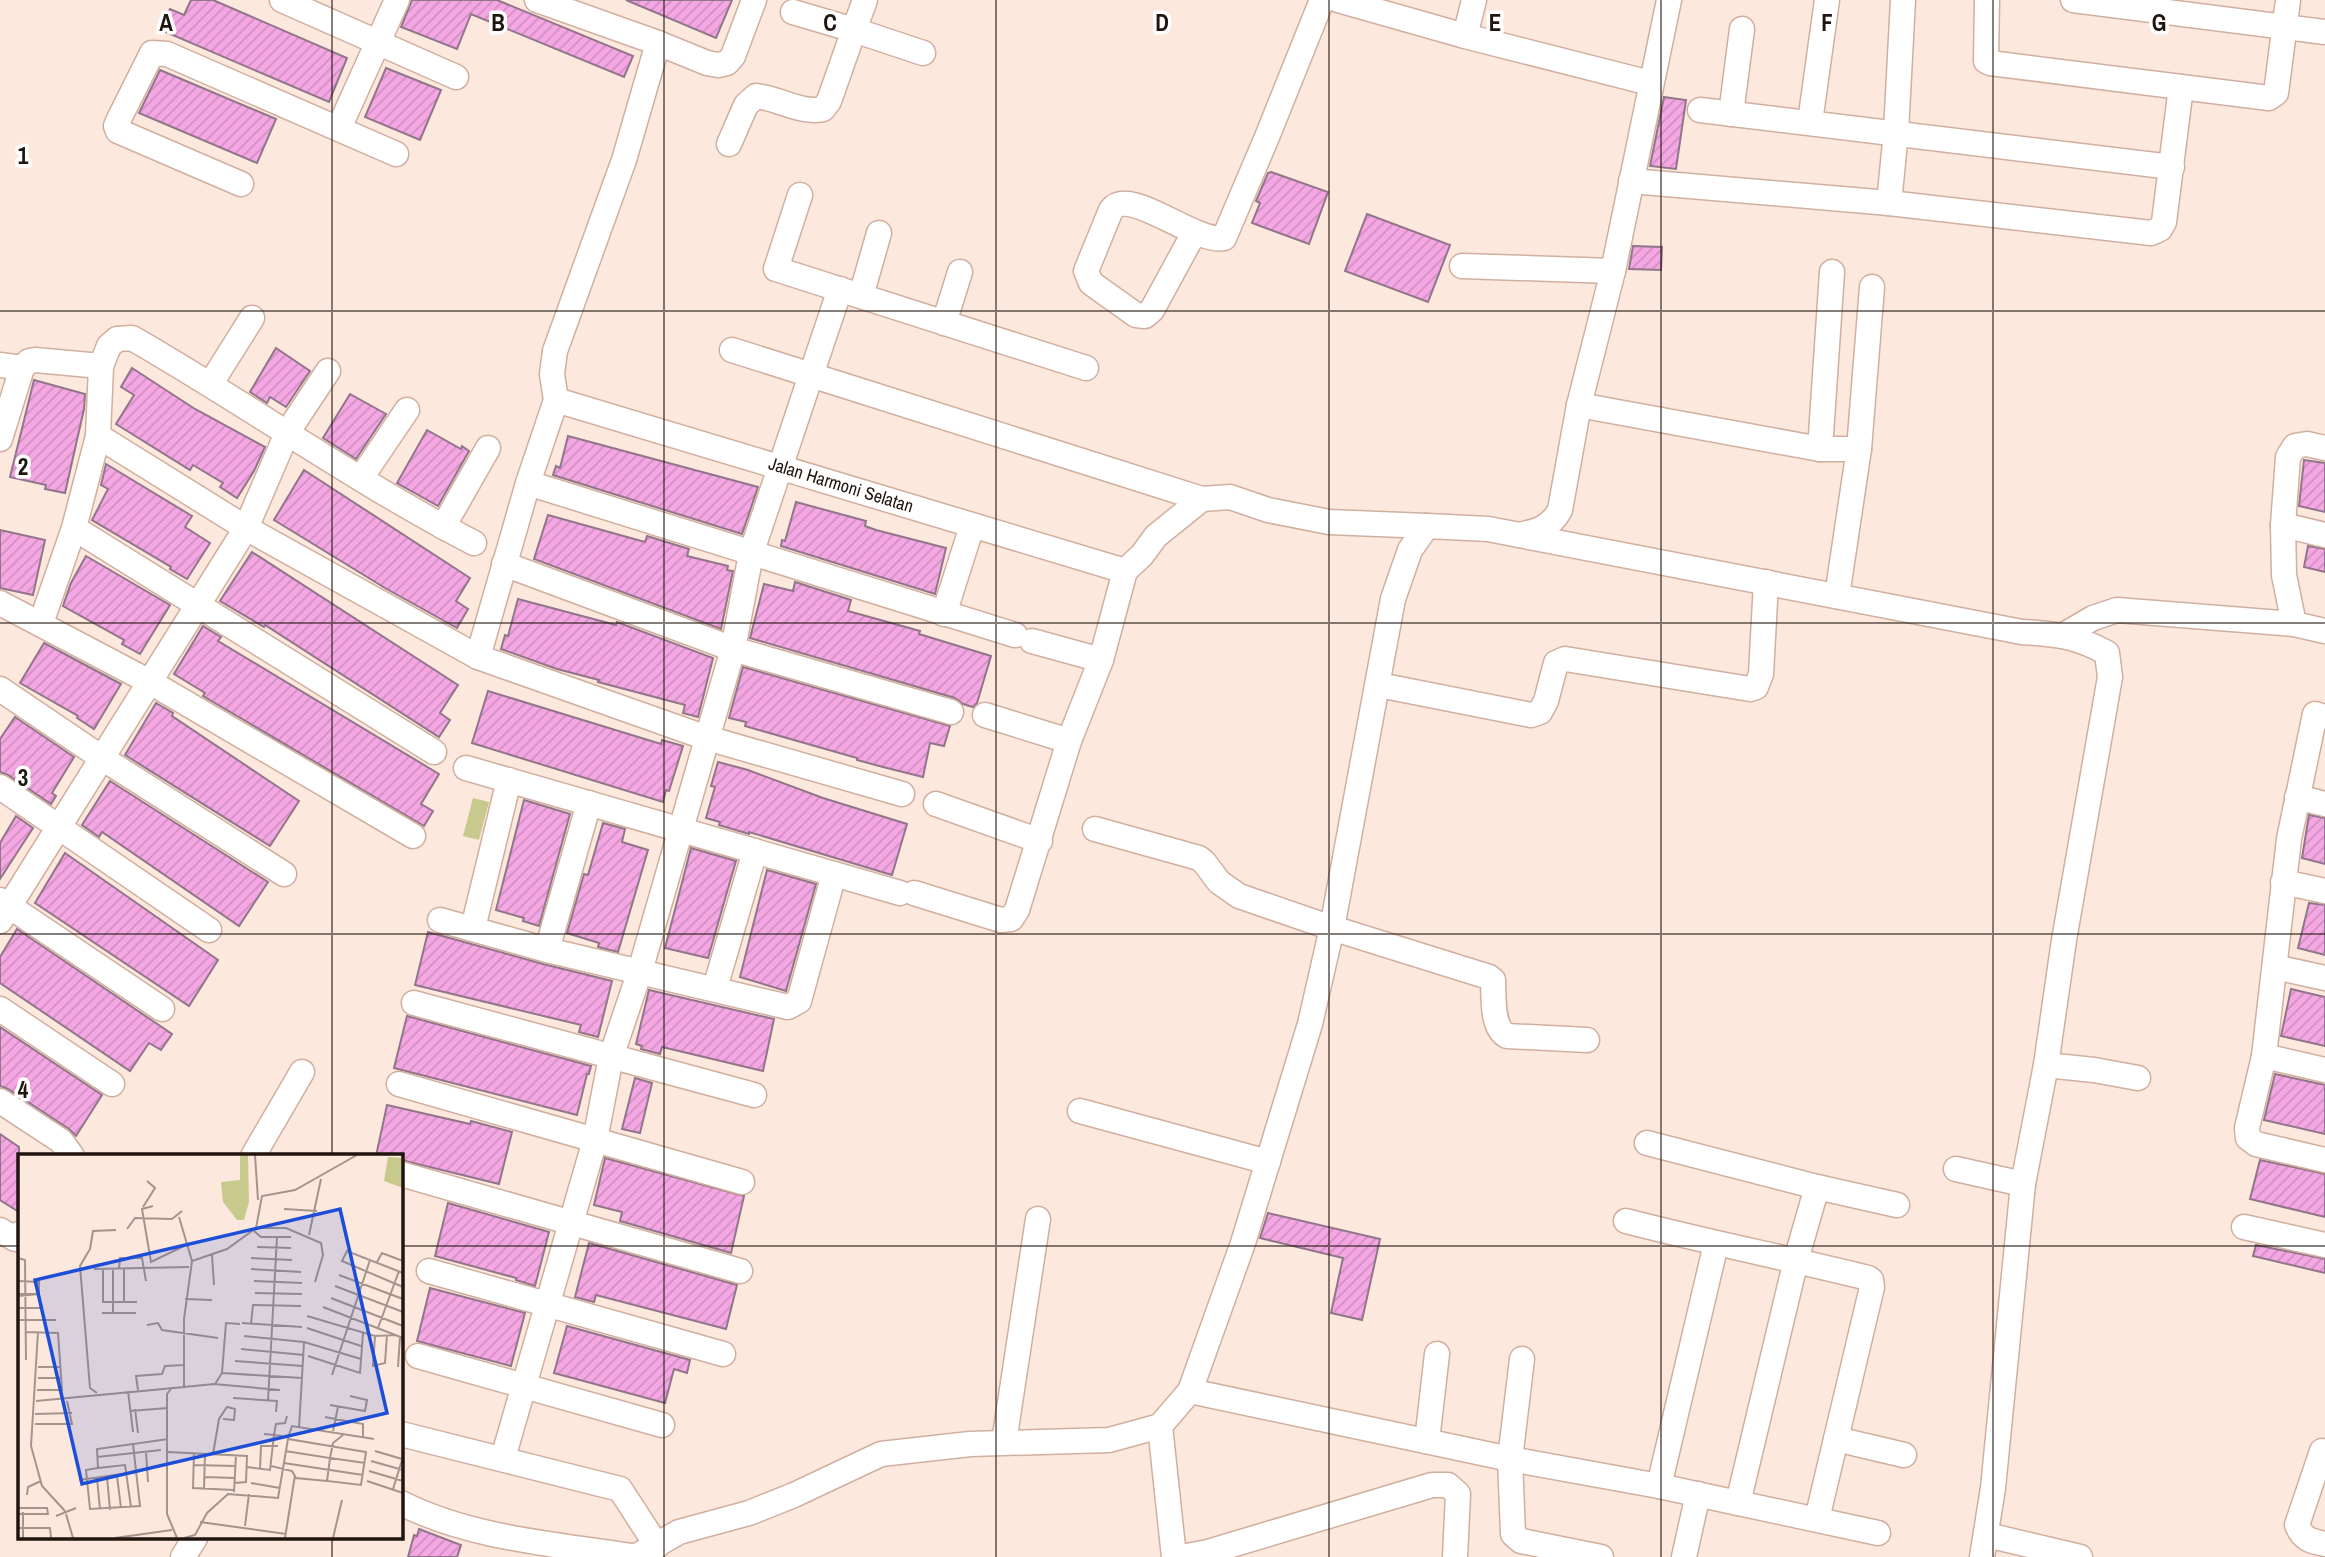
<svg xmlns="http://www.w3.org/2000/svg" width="2325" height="1557" viewBox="0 0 2325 1557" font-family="'Archivo Narrow',sans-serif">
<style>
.green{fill:#c8ca8d}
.building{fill:url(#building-hatch);stroke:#91758a;stroke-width:2}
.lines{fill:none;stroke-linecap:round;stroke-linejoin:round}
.minor-casing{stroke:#d1af9f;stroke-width:27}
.minor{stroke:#fff;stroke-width:24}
.grid{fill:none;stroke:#20150f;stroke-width:2;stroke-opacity:0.55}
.labels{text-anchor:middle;stroke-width:7;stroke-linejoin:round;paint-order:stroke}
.street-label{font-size:18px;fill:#20150f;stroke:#fff}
.inset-road{fill:none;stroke:#a5948b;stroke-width:2}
.view{fill:#1d4ed8;fill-opacity:0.15;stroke:#1d4ed8;stroke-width:3.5}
.inset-edge{fill:none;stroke:#20150f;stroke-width:3.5}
.grid-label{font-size:23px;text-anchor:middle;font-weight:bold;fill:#20150f;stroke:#fff;stroke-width:7;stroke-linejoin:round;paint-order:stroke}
</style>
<defs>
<pattern id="building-hatch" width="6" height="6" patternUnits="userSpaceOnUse" patternTransform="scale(1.75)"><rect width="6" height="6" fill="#f4a7e3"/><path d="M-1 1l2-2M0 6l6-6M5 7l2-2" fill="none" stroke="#d18fc2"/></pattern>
</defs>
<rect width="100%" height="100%" fill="#fde8dd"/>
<polygon class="green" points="473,798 489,802 479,840 463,836"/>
<g class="building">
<polygon points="191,0 213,0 347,58 329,102 161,30 170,9 184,15"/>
<polygon points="412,0 497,0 633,56 624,77 471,14 457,49 401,27"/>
<polygon points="626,0 732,0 716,38"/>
<polygon points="386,68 441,90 420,140 365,117"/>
<polygon points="160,70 276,119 257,163 139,113"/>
<polygon points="1664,97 1686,100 1676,169 1650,166"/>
<polygon points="1271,172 1328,192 1309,244 1252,223 1260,203 1256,201 1268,173"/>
<polygon points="1367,214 1450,245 1428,302 1345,271"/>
<polygon points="1633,246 1662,247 1661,270 1629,269"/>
<polygon points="276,348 310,371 286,407 270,397 267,403 250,392"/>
<polygon points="132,368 195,409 265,447 254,471 237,498 220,487 223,483 193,465 190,470 116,424 134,395 121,387"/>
<polygon points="34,380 85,394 84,409 65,493 45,489 46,485 10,477"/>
<polygon points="350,394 386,414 356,459 323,438"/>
<polygon points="427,430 461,449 462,446 469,451 438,506 397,483"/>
<polygon points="568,436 758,487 742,534 553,475 556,466 560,468"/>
<polygon points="2304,460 2325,463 2325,512 2299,506"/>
<polygon points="106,464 192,516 185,527 210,543 187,579 170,569 171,567 92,520 108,489 101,485"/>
<polygon points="304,470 470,578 456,601 468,609 457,628 385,588 274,520"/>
<polygon points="796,502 866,521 865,526 876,530 946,548 935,594 781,546 782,540 785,541"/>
<polygon points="548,515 645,542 647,536 689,549 687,556 728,566 727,570 733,571 721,629 534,559"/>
<polygon points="0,530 45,540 33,595 0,588"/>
<polygon points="2308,546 2325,549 2325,572 2304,567"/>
<polygon points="252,552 458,685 440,713 450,720 439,737 265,625 264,627 220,601"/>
<polygon points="86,556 170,605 140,654 122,644 124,640 63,606 71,583"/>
<polygon points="795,582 851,600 848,611 920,631 919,634 991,656 977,703 973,707 963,704 955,698 750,638 764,584 793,591"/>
<polygon points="518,599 616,625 617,622 713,658 698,717 683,713 685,705 598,682 599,680 557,669 501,649 505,635 508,636"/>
<polygon points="203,626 221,637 218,641 439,774 421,804 433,811 424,826 203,696 205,693 174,674"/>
<polygon points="44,643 121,684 94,729 77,718 78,716 20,683"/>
<polygon points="743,667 950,726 944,746 930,743 923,777 883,767 857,760 857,758 745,726 746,722 729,718"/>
<polygon points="488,691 661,744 662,740 683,746 669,791 666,790 663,802 472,743"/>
<polygon points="156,703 173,713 172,716 299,801 270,846 125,755"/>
<polygon points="15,717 74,757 52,793 56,796 51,804 8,775 0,772 0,739"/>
<polygon points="718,762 748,770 823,798 907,824 892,875 749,832 749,834 719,825 720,822 706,818 715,787 711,786"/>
<polygon points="110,781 268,882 239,926 102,832 99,837 82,825"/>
<polygon points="524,800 570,814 539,926 523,921 524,918 496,910"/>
<polygon points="2309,815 2325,818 2325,864 2302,858"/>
<polygon points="16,816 33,828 0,879 0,843"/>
<polygon points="603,823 625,829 622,842 648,850 618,952 598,947 599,943 567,933 584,874 588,875"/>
<polygon points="691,848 736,861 708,958 665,948"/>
<polygon points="65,853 218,960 189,1006 35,903"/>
<polygon points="767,870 816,884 786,991 740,977"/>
<polygon points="2309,903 2325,905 2325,955 2298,948"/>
<polygon points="17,929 172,1034 161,1050 149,1043 130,1071 0,983 0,957"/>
<polygon points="428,932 543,964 612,981 598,1037 579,1032 581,1025 415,985"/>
<polygon points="2291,989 2325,997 2325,1046 2281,1036"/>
<polygon points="649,990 774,1019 763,1071 662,1047 660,1054 641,1049 642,1046 636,1044"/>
<polygon points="407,1016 591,1066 589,1074 587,1074 577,1115 394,1068"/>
<polygon points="0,1027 102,1095 76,1136 69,1129 8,1089 0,1086"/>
<polygon points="2275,1074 2325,1085 2325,1134 2264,1120"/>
<polygon points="635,1078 652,1083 640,1133 622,1129"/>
<polygon points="387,1105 470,1124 471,1121 512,1132 499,1184 401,1160 401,1156 376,1156"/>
<polygon points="0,1134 19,1147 19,1212 0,1200"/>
<polygon points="605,1158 744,1196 731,1253 620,1221 622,1212 594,1205"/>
<polygon points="2260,1160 2325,1174 2325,1217 2250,1199"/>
<polygon points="448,1203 549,1232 535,1286 516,1280 516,1278 435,1256"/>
<polygon points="1268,1213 1380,1239 1362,1320 1331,1313 1343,1258 1260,1238"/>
<polygon points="589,1243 737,1285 726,1329 596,1295 594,1302 575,1297"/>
<polygon points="2256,1245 2325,1259 2325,1273 2253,1256"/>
<polygon points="430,1288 525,1313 511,1366 417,1341"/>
<polygon points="567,1326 690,1360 687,1373 674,1369 665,1403 554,1373"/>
<polygon points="419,1529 461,1545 457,1557 408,1557 414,1535 417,1536"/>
</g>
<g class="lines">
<defs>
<g id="minor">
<polyline points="282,0 456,77"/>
<polyline points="537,0 658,43 707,63 718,65 727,63 733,56 754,0"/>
<polyline points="1338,0 1465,36 1650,83"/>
<polyline points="1987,0 1986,61 1990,63 2181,87"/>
<polyline points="2073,0 2325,32"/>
<polyline points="793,12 854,30 865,0"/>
<polyline points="1465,36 1474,0"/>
<polyline points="1700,110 2172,167"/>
<polyline points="1731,114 1742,29"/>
<polyline points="1810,122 1827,0"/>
<polyline points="339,128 397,0"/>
<path d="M729,144L746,105L756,96C779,98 800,114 823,109L829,101L854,30L923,53"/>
<polyline points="1631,181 1889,203 1896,132 1903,0"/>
<polyline points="241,184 118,131 116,126 119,119 152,53 167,54 396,154"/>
<polyline points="800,195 776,269 1086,368"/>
<polyline points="1889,203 2151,233 2160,229 2164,222 2181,87 2269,98 2276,93 2288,0"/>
<path d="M1194,233L1152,310L1145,316L1136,315L1091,283L1086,271L1111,210C1129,185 1195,244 1224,238L1267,137L1322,0"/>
<polyline points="1462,266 1613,271"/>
<polyline points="861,296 879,233"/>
<polyline points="944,323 960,272"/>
<polyline points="732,350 1202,499 1230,497 1268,510 1329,522 1427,526"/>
<polyline points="0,365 22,368 0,439"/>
<polyline points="22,368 29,361 35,360 101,366"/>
<polyline points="211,383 252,318"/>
<polyline points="556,400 1125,571"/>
<polyline points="1579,405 1820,449 1859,449"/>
<polyline points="98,436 246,528 478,657 707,738 902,794"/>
<polyline points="1820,449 1832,272"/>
<polyline points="361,478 407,410"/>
<polyline points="528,483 1015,635"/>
<polyline points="2283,525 2325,535"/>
<polyline points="443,527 488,448"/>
<polyline points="74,528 434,752"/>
<path d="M1519,535C1538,531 1550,528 1560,510L1579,405L1613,271L1669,0"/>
<polyline points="504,564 733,649 951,712"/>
<polyline points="1837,596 1859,449 1872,287"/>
<polyline points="0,603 150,682 413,836"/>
<polyline points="944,614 972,526"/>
<path d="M41,623L74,528L98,436L101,366L109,346L117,339L132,338C247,404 356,482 474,543"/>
<polyline points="2294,624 2284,575 2283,525 2288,457 2295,446 2307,444 2325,448"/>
<polyline points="2064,635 2093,618 2117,610 2294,624 2325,631"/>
<polyline points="1032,641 1101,660"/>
<polyline points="478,657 528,483 556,400 552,374 555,351 624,160 658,43"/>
<polyline points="1379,685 1531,715 1540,712 1546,701 1556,663 1565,659 1750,689 1756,687 1761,674 1766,582"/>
<polyline points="0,689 102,758 284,874"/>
<polyline points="985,715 1069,741"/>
<polyline points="2325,717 2315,714 2289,839 2264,1056 2247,1128 2248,1138 2256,1144 2325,1160"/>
<polyline points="466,768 900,893"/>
<polyline points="0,787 209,930"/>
<polyline points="2297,797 2325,804"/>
<polyline points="936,804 1040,841"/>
<path d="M1095,829L1199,858L1204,862L1219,882L1239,896L1332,928L1489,977L1493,980C1494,997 1491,1027 1507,1036L1587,1040"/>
<polyline points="2283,882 2325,891"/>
<polyline points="914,893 1001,920 1011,919 1017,910 1069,741 1101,660 1125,571 1142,555 1156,536 1202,499"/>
<polyline points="0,900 162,1009"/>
<polyline points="440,920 547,950 788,1007 799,1001 834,874"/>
<polyline points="0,921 246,528 287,433 328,371"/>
<polyline points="473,928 509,780"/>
<polyline points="547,950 589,803"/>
<polyline points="2275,967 2325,978"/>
<polyline points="715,988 755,851"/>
<polyline points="414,1003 754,1095"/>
<polyline points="0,1009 112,1084"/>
<polyline points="2264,1056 2325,1070"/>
<polyline points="2046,1065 2094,1070 2138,1078"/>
<polyline points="399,1084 742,1182"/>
<polyline points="0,1101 61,1141 72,1156"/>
<polyline points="1080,1111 1268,1162"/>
<polyline points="1647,1143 1817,1187 1897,1205"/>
<polyline points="253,1156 302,1072"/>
<polyline points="1956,1169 2023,1184"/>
<polyline points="401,1174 740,1271"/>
<path d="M1626,1221C1707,1242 1787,1258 1868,1278L1871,1280L1872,1287L1817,1519"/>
<polyline points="2244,1227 2325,1245"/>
<polyline points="0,1230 15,1239 19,1234"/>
<polyline points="429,1271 723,1354"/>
<polyline points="418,1356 662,1425"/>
<polyline points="1522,1359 1510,1459 1513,1534 1521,1541 1601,1557"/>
<polyline points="1190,1391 1510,1459 1659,1486 1878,1533"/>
<polyline points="1160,1426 1174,1557"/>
<polyline points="401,1434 620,1489 657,1546"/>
<polyline points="1836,1439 1904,1455"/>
<polyline points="1427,1441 1437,1354"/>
<polyline points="1004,1442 1038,1219"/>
<path d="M2322,1451L2297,1525C2303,1540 2311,1541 2325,1544"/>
<polyline points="503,1458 595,1140 611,1057 640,971 733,649 751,554 840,289"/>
<polyline points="1659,1486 1716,1244"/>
<path d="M401,1503C472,1539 557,1544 636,1557"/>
<polyline points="1738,1503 1796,1260 1817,1187"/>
<polyline points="1987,1535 2080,1557"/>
<polyline points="183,1557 195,1538"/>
<path d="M635,1557L679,1532L749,1513L794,1495L881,1454L970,1444L1109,1440L1160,1426L1190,1391L1243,1243L1310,1024L1332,928L1393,599L1410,550L1427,526L1488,529L2022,632C2057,634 2076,636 2107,653L2110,677L2064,940L2046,1065L2023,1184L1993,1488L1982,1557"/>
<polyline points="1182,1557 1208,1552 1432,1485 1448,1485 1458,1494 1455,1557"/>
<polyline points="1684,1557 1698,1494"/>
</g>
</defs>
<use href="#minor" class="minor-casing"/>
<use href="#minor" class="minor"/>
</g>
<path class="grid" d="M332,0V1156M664,0V1557M996,0V1557M1329,0V1557M1661,0V1557M1993,0V1557M0,311H2325M0,623H2325M0,934H2325M0,1246H19M401,1246H2325M332,1538V1557"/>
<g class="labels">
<g class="street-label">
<text transform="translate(841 485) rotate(17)" y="6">Jalan Harmoni Selatan</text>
</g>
</g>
<g transform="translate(18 1154)">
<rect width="385" height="385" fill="#fde8dd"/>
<path d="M222,1H230L231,48L226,66H219L205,48L203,28L222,26ZM370,3L385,4V34L366,27Z" fill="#c8ca8d"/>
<path class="inset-road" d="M237,1L240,46M135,52L124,55L133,108L168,91M125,53L137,34L129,27M266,55L299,57M161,63L174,107M238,74H268L303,89L305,101L297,128M109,75L117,64L154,65L164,57M236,77L243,83H273M291,81L303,25M239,93L273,94M194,101L196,131M0,104L7,106L8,206M233,104L274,106M359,108L364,99L385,107M76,115L171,113M85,115V148H119M101,115L102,104H124L128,127M233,115L283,118M385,119L329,97L324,107L385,133M321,121L385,145M0,127L21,128V139M236,127L284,129M317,132L385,158M237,139L284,140M0,140H21L0,142M313,144L385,172M167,145L194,146M106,148V115M305,153L385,184M0,154H22M84,159H118M95,159V115M289,162L357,182L378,181M0,166H38M224,169L284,173M233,170L235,151L283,152M129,171L140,169L144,176L200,184M289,174L343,192M360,174L381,117M8,178L40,179L44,236H19M20,178L13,292L24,332L47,357M226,182L286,188L343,205M357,182L355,212L367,209L369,181M223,195L286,201M290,202L342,219L345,179M217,207L285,212M20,213H43M380,213L382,183M204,219L284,224M314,221L352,106M20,224H43M197,230L204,219L208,169L222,170M166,233L196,230L262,236M153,235L149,240V360L159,384M120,236L118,222L144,220L147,212L167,211M110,237L115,278M79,239L72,234L62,112L72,95L75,77L98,76M215,244L259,247L258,258M18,247L166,233V165L174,107L209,95L238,74L244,42L277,36L339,1M250,247L259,83M312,251L347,257L349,246L332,242M117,255L120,279M112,257L150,254M17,260L54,259M307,263L345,270V283M17,270H54L49,247M281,274L286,188M315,277L320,253M246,280L256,281L258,270L267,269L269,262M325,281L315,289L312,304L347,309M270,284L274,272L356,285M115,290L79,295L80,314L68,316L72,355L122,352L115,290L150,285M357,297L384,305M128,298L130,328M150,298L229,302L228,328L216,329M176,299L175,334L216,336M195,300L201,265L209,253L217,255L216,266L205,265M79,303L143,296M353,307L385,316M266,309L345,321M175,311L217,312M253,312L274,317L278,324L309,327M229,313L252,316L256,281L264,282M80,314L107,311L113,353M242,315L243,292H260M351,317L385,327M99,322L103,354M89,323L92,356M186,323L217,324M79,324L82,355M61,326L119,318M349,327L385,339M233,329L262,334M186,335L187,299M375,335L385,303M216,338L218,301M9,341L10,333L23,327M0,354H29L30,360H0M48,360L55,384M38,362L58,354M182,368L268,380M227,372L231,340M0,374H32L33,384M5,384V358M97,384L154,376M166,384L177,381L189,359L210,340L260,344L270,285L348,298L343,331L309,327L312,304L267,297M267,384L277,321M315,384L324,346"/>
<path class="view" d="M322,55L369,259L64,330L17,126Z"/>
<rect width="385" height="385" class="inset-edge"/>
</g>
<g class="grid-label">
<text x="166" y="31">A</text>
<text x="498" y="31">B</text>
<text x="830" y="31">C</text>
<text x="1162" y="31">D</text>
<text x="1495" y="31">E</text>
<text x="1827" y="31">F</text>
<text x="2159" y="31">G</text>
<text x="23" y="164">1</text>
<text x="23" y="475">2</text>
<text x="23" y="786">3</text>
<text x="23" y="1098">4</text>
</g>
</svg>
